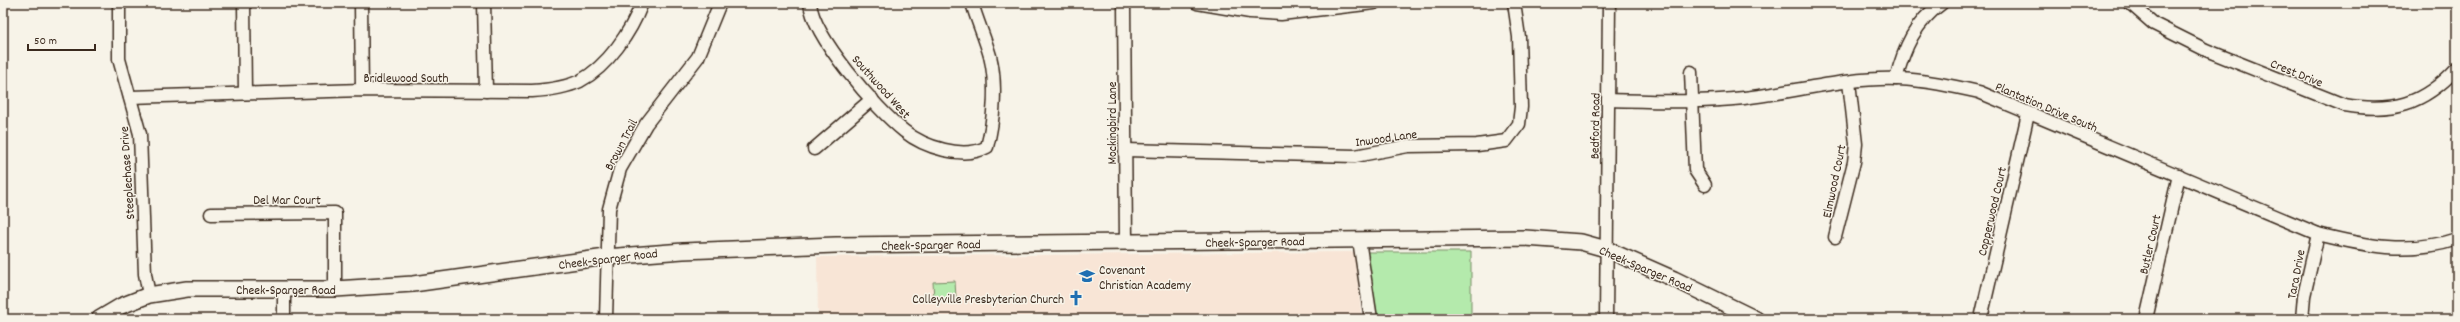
<svg xmlns="http://www.w3.org/2000/svg" width="2460" height="322" viewBox="0 0 2460 322" font-family="Dekko,sans-serif">
<style>
.built{fill:#f8e5d6}
.green{fill:#b4eaac;stroke:#788a65}
.lines{fill:none;stroke-linecap:round;stroke-linejoin:round}
.minor-casing{stroke:#3b2a1e;stroke-width:15}
.major-casing{stroke:#3b2a1e;stroke-width:18}
.minor{stroke:#f7f3e8;stroke-width:12}
.major{stroke:#f7f3e8;stroke-width:15}
.labels{text-anchor:middle;stroke-width:3;stroke-linejoin:round;paint-order:stroke}
.street-label{font-size:13px;fill:#3b2a1e;stroke:#f7f3e8}
.poi-label{font-size:13px;fill:#3b2a1e;stroke:#f7f3e8;text-anchor:start}
</style>
<rect width="100%" height="100%" fill="#f7f3e8"/>
<filter id="ink" filterUnits="userSpaceOnUse"><feTurbulence type="fractalNoise" baseFrequency=".025" numOctaves="2"/><feDisplacementMap in="SourceGraphic" scale="8" xChannelSelector="R" yChannelSelector="G"/><feConvolveMatrix kernelMatrix="1 2 1 2 8 2 1 2 1" color-interpolation-filters="sRGB"/></filter>
<g filter="url(#ink)">
<polygon class="built" points="1354,252 1362,319 818,319 817,257"/>
<g class="green">
<polygon points="1366,252 1471,252 1471,319 1378,319"/>
<polygon points="955,281 956,298 934,299 933,282"/>
</g>
<g class="lines">
<defs>
<g id="minor">
<polyline points="119,3 119,59 140,134 145,274 149,295"/>
<polyline points="244,3 245,93"/>
<polyline points="361,3 362,90"/>
<polyline points="484,3 486,91"/>
<path d="M810,3C813,37 877,110 904,131C924,147 963,160 987,147C994,120 997,83 990,56C985,38 977,21 972,3"/>
<polyline points="1124,3 1126,242"/>
<polyline points="1197,3 1250,12 1281,14 1374,3"/>
<path d="M2130,3L2154,24L2206,50L2344,105C2392,113 2423,105 2457,68"/>
<polyline points="1691,72 1695,170 1705,185"/>
<path d="M1896,79C1904,48 1915,22 1942,3"/>
<path d="M130,97L362,90L532,91C548,90 565,88 580,81C608,66 631,32 642,3"/>
<path d="M1608,100C1653,101 1699,103 1744,98C1795,92 1847,77 1898,79C1925,80 1952,86 1979,92L2318,234C2365,246 2409,255 2457,239"/>
<polyline points="814,149 872,99"/>
<polyline points="1126,150 1355,156 1408,146 1477,145 1506,141 1519,124 1521,107 1519,37 1514,3"/>
<polyline points="211,214 335,213 335,289"/>
<polyline points="1835,237 1854,162 1856,144 1849,82"/>
<polyline points="1359,240 1371,319"/>
<polyline points="284,289 284,319"/>
<polyline points="1982,314 2028,114"/>
<polyline points="606,319 609,209 620,169 646,124 698,57 720,3"/>
<polyline points="1606,319 1609,3"/>
<polyline points="2146,319 2179,175"/>
<polyline points="2302,319 2304,296 2318,234"/>
</g>
<polyline id="major" points="99,319 121,306 149,295 187,289 335,289 413,284 606,257 683,251 836,245 1525,238 1581,242 1606,249 1674,279 1756,319"/>
</defs>
<use href="#minor" class="minor-casing"/>
<use href="#major" class="major-casing"/>
<use href="#minor" class="minor"/>
<use href="#major" class="major"/>
</g>
</g>
<defs>
<symbol id="school-bare" viewBox="-9 -9 18 18"><path d="M0-5L7-2L0 1L-7-2ZM-4 1L0 2.5L4 1V4Q0 6-4 4Z" fill="#1f6fb2" stroke="#f7f3e8" stroke-width="2.5" paint-order="stroke"/></symbol>
<symbol id="church-bare" viewBox="-9 -9 18 18"><path d="M-1.2-6h2.4v3.5h3.3v2.4h-3.3V6h-2.4V-.1h-3.3v-2.4h3.3Z" fill="#1f6fb2" stroke="#f7f3e8" stroke-width="2.5" paint-order="stroke"/></symbol>
</defs>
<g fill-rule="evenodd">
<use href="#school-bare" x="1076" y="265" width="22" height="22"/>
<use href="#church-bare" x="1065" y="287" width="22" height="22"/>
</g>
<g class="labels">
<g class="street-label">
<text transform="translate(2297 72) rotate(22)" y="5">Crest Drive</text>
<text x="406" y="82">Bridlewood South</text>
<text transform="translate(882 86) rotate(48)" y="5">Southwood West</text>
<text transform="translate(2047 106) rotate(23)" y="5">Plantation Drive South</text>
<text transform="translate(1111 123) rotate(-90)" y="5">Mockingbird Lane</text>
<text transform="translate(1594 126) rotate(-89)" y="5">Bedford Road</text>
<text transform="translate(1386 137) rotate(-8)" y="5">Inwood Lane</text>
<text transform="translate(620 144) rotate(-62)" y="5">Brown Trail</text>
<text transform="translate(126 173) rotate(-94)" y="5">Steeplechase Drive</text>
<text transform="translate(1833 181) rotate(-78)" y="5">Elmwood Court</text>
<text x="287" y="204">Del Mar Court</text>
<text transform="translate(1991 211) rotate(-77)" y="5">Copperwood Court</text>
<text transform="translate(1255 241) rotate(-1)" y="5">Cheek-Sparger Road</text>
<text transform="translate(931 244) rotate(-1)" y="5">Cheek-Sparger Road</text>
<text transform="translate(2149 244) rotate(-77)" y="5">Butler Court</text>
<text transform="translate(608 258) rotate(-7)" y="5">Cheek-Sparger Road</text>
<text transform="translate(1646 268) rotate(23)" y="5">Cheek-Sparger Road</text>
<text transform="translate(2295 274) rotate(-79)" y="5">Tara Drive</text>
<text x="286" y="294">Cheek-Sparger Road</text>
</g>
<g class="poi-label">
<text x="1099" y="274">Covenant<tspan x="1099" dy="15">Christian Academy</tspan></text>
<text x="1064" y="303" text-anchor="end">Colleyville Presbyterian Church</text>
</g>
</g>
<rect width="2460" height="322" fill="none" stroke="#f7f3e8" stroke-width="16"/>
<rect x="8" y="8" width="2444" height="306" fill="none" stroke="#3b2a1e" stroke-width="1.5" filter="url(#ink)"/>
<path d="M28 44v6h67v-6" fill="none" stroke="#3b2a1e" stroke-width="2"/>
<text x="34" y="44" font-size="12" fill="#3b2a1e" stroke="#f7f3e8" stroke-width="3" paint-order="stroke">50 m</text>
</svg>
